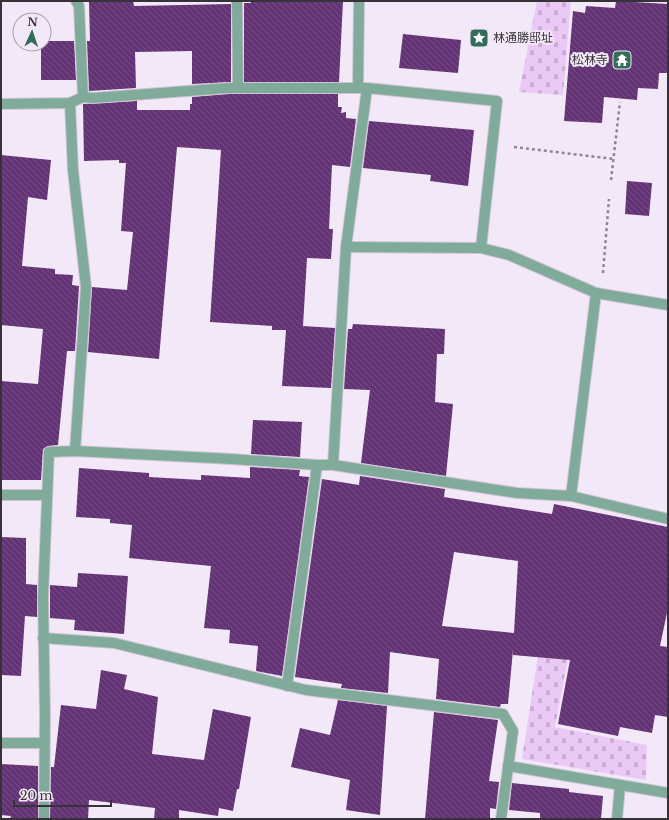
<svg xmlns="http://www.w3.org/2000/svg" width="669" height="820" viewBox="0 0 669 820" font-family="'Libre Baskerville','Noto Sans JP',serif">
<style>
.cemetery{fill:url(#cemetery-stones)}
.building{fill:url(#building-back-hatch);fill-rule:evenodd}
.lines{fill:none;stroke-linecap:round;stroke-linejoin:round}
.lane-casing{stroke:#cdc4d2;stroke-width:12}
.street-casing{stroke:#cdc4d2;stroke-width:12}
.path{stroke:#8d8690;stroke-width:2.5;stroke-dasharray:3 3;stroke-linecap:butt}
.lane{stroke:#80ab9a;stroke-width:10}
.street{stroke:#80ab9a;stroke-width:10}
.labels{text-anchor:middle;stroke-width:4;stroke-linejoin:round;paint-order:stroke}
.poi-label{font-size:12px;fill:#373238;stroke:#f3e8f8;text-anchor:start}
</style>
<defs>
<pattern id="cemetery-stones" width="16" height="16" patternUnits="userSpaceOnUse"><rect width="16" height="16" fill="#eac9f7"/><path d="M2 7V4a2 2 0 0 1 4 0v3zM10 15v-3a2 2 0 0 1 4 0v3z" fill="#c9add4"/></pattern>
<pattern id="building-back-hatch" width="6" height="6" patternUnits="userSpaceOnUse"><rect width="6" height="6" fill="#643375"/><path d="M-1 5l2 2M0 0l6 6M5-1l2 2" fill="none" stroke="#775085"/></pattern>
</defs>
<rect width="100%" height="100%" fill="#f3e8f8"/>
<g class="cemetery">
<polygon points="537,1 571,1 563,95 519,92"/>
<polygon points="544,616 575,621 555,727 647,745 646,780 522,759"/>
</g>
<g class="building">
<polygon points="89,1 133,1 134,6 231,4 231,82 192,84 192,51 135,52 136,88 89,91 87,41 90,41"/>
<polygon points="251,1 343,1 339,82 244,82 244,3 251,3"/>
<polygon points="616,1 668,4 668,73 659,73 658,89 638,88 637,100 604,97 602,123 564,121 573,11 585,13 586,6 615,8"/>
<polygon points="403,34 461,40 458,73 399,68"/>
<polygon points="44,41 74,41 76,80 41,80 41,44 44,44"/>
<polygon points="228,94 338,94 338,107 342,107 341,113 346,112 346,118 356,119 350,167 332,165 329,229 333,229 331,259 307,258 303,326 335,328 331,388 282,386 286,330 272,330 272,326 210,322 221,150 177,147 159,359 88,352 92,287 127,290 133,232 121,231 126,163 119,163 119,160 84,161 83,104 137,101 137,110 190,110 190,104 192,104 192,97"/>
<polygon points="369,121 474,130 468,186 430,181 431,175 363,168"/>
<polygon points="1,155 51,160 47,200 28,197 22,266 55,269 55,274 73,275 72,285 79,286 75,351 67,351 58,445 48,446 43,449 41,480 1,480 1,381 38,384 43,329 1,325"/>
<polygon points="627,181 652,183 649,216 625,214"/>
<polygon points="353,324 445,329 444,354 437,354 435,402 453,404 446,476 361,463 370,390 344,389 348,329 352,329"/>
<polygon points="253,420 302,422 300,457 251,454"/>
<polygon points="250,467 300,470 299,476 309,477 282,676 256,671 258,646 229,643 230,630 204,628 211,566 129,558 132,525 110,523 110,519 76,517 79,468 149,473 149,477 201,480 201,475 250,478"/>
<path d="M360,476L445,489L444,497L552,514L554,504L668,527V608L660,646L668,647V717L655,715L652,733L620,727L618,736L558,724L570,660L513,655V650L508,704H501L500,707L436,699L439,659L390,652L388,693L341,688L342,684L295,677L322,479L359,485ZM454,552L518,561L514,633L442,626Z"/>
<polygon points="1,537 26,538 26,584 37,585 37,617 25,616 21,676 1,675"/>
<polygon points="78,573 128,576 124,634 74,630 75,620 50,618 50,585 77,587"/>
<polygon points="101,670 127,675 124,689 158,697 152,754 204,760 213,709 251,717 239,789 237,789 233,811 219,808 218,816 179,810 179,819 154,819 155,808 89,800 88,819 50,819 51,767 54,767 61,705 96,709"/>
<polygon points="338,700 387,706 380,815 346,810 350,780 291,767 300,728 330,735"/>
<polygon points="434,712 498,720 489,781 499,782 496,809 490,808 490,819 425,819"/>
<polygon points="1,764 38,766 38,819 10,819 11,816 1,815"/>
<polygon points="512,783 569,789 569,792 603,796 601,819 540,819 540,813 509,810"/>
</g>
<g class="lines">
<defs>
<g id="lane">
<polyline points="237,1 238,88"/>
<polyline points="617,819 620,785"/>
</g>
<g id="street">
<polyline points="76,1 79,6 83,97"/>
<polyline points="358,88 359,1"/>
<polyline points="70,103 73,170 86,287 75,451"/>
<polyline points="1,104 70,103 83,97 93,98 228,88 367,88 497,101 481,248 509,255 596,293 668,305"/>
<polyline points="346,247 481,248"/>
<polyline points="333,465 346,247 367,88"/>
<polyline points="1,495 47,495"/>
<polyline points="571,496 596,293"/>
<polyline points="43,638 114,643 306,690 503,714 513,731 501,819"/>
<polyline points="287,686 317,465"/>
<polyline points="1,743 44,743"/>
<polyline points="508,766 668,793"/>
<polyline points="44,819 45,716 43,597 49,452 75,451 232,459 317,465 333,465 517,493 571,496 668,519"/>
</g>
</defs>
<use href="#lane" class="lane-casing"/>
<use href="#street" class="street-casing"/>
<g class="path">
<polyline points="514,147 614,159"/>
<polyline points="611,180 620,102"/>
<polyline points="603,273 609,199"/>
</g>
<use href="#lane" class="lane"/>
<use href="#street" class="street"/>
</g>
<defs>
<symbol id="sight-square" viewBox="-11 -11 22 22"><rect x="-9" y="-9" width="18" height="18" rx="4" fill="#316d58" stroke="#f3e8f8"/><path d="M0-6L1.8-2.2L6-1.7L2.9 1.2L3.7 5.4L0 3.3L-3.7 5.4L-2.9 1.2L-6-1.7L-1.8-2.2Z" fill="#fff"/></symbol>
<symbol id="temple-square" viewBox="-11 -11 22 22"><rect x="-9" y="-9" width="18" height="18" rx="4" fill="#316d58" stroke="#f3e8f8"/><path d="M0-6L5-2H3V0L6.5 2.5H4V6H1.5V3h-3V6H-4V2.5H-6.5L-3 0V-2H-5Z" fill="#fff"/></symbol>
</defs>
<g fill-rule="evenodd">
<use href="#sight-square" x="468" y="27" width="22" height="22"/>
<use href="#temple-square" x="611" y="49" width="22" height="22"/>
</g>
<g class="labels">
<g class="poi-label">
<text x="493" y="42">林通勝邸址</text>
<text x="608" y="64" text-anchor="end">松林寺</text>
</g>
</g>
<rect width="669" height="820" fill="none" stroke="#373238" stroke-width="4"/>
<g transform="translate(32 32) rotate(3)"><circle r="19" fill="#f3e8f8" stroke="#a89fab"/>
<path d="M0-3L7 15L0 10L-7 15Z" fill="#316d58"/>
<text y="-6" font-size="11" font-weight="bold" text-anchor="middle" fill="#373238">N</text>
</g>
<path d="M14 800v6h97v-6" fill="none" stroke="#373238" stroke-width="2"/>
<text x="20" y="800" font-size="12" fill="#373238" stroke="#f3e8f8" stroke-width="3" paint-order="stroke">20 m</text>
</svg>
